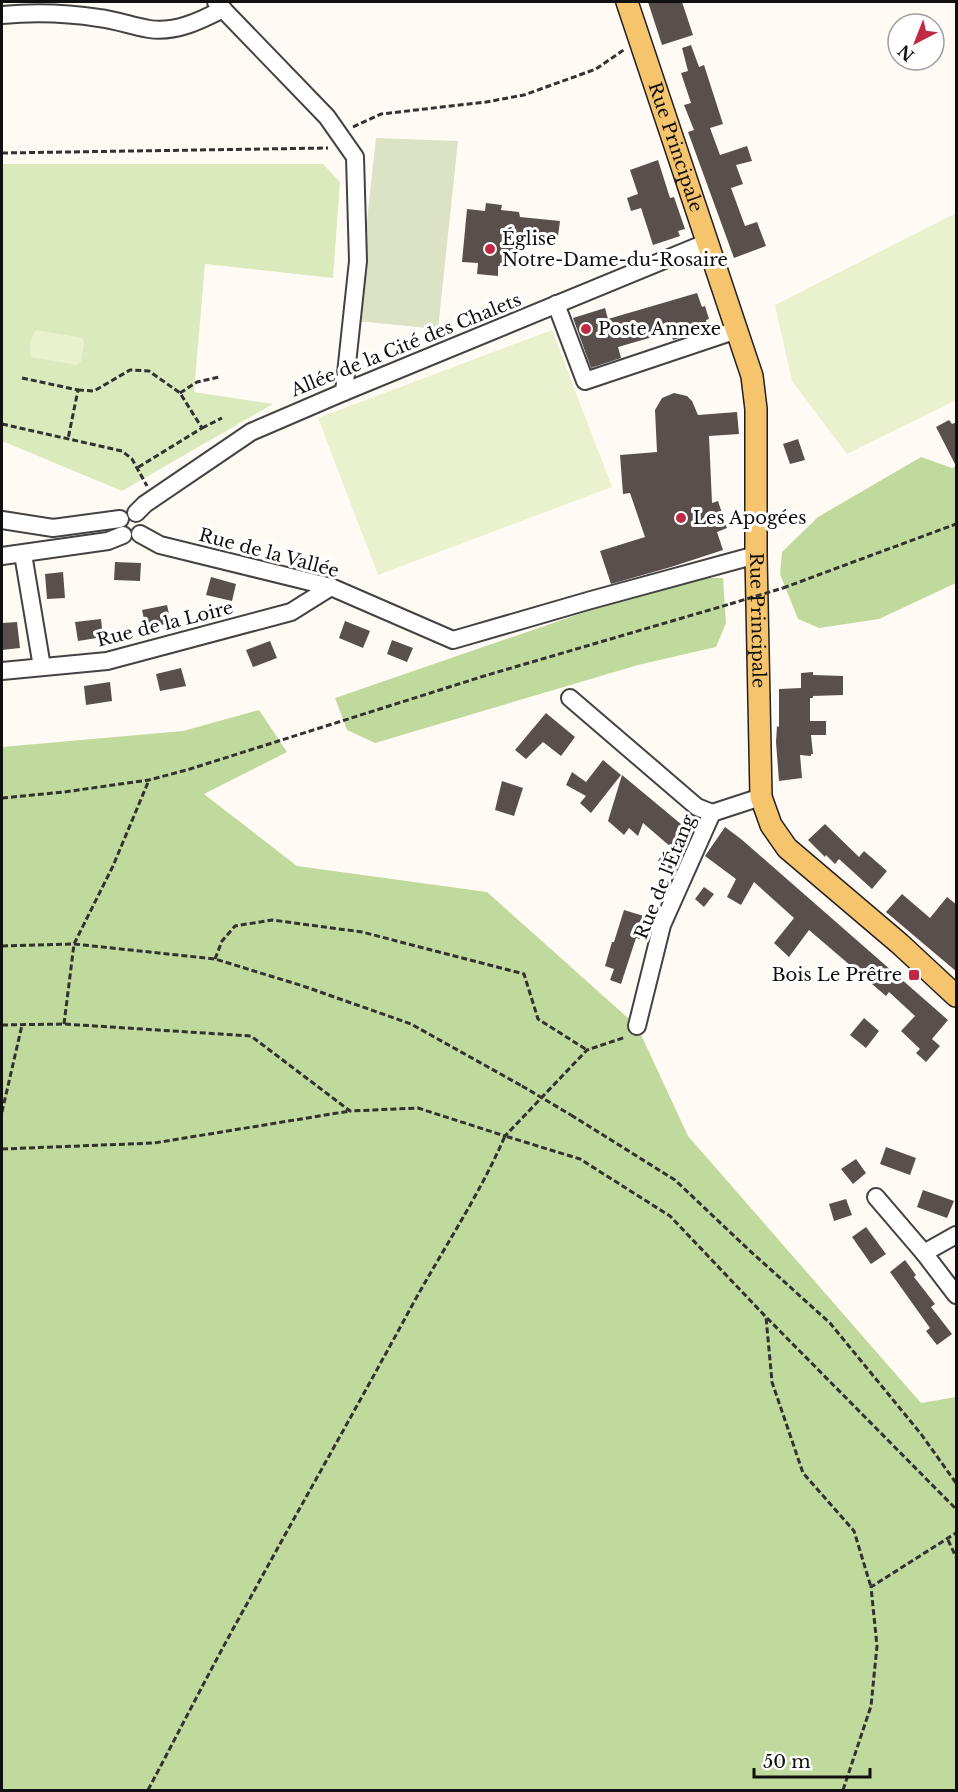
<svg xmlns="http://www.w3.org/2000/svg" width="958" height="1792" viewBox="0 0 958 1792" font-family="'Libre Baskerville',serif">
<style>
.green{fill:#daeabd}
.forest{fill:#c0da9d}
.cemetery{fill:#dce2c4}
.pitch{fill:#e9f1cf}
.building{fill:#59504d}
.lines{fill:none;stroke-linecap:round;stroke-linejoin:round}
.minor-casing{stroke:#434343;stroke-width:20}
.major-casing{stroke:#212121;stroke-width:24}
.path{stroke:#323232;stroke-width:3;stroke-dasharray:6 3;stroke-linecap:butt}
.minor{stroke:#fff;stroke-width:16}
.major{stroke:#f6c46d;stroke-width:21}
.path-bridge{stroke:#323232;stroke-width:3;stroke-dasharray:6 3;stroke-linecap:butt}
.poi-dot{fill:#bf2943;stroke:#fff;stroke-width:2}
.labels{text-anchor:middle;stroke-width:6;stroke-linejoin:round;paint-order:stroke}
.street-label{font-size:18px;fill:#101010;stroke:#fff}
.poi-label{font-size:18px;fill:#101010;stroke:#fff;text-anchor:start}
</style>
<rect width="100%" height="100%" fill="#fffbf4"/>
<polygon class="green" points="2,164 323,164 340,182 333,278 205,264 194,392 273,404 122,491 2,441"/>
<g class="forest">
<polygon points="921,457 952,468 956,466 956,583 879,619 819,628 798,619 780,574 782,552 818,517"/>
<polygon points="684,578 723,578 726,623 716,647 638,665 375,743 347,730 335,698"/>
<polygon points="259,710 287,752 204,794 297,866 487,892 637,1026 688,1136 921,1403 956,1397 956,1790 2,1790 2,747 183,731"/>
</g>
<polygon class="cemetery" points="376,138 458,141 438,329 356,321"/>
<g class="pitch">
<polygon points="956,213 956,400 847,454 792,381 775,305"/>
<path d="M36,330L82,338L84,342L81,362L77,365L31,357C29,348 30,337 36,330Z"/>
<polygon points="552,330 612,487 378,575 318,418"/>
</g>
<g class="building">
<polygon points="648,2 682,2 693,35 662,45"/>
<polygon points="691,45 699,67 704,65 723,124 710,128 720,155 747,146 752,161 736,165 743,184 731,188 745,226 757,222 766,246 734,258 688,132 694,130 684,105 691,103 681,73 688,71 682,48"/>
<polygon points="658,160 670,198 674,197 685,229 678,231 680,236 653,245 641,208 631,211 627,198 638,194 630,170"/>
<polygon points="486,203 502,205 501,210 519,212 520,217 560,221 557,244 517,240 515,267 498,266 498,276 477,274 478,263 462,262 467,209 485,211"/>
<polygon points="697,293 702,307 705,306 709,319 706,320 708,329 673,340 670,332 618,347 621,358 591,368 573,318 605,308 608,319"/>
<polygon points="674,393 687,396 692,401 698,415 737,412 739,434 709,436 712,503 718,501 727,528 717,532 723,550 671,567 611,584 600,551 645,537 630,493 623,494 620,455 657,452 655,410 662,398"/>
<polygon points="949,420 952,424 957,422 957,468 936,427"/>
<polygon points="798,439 805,460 790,464 783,444"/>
<polygon points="115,562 141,563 140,581 114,580"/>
<polygon points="63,572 65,598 47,599 45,574"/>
<polygon points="211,577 236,584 232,601 206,595"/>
<polygon points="167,605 171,623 146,628 142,610"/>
<polygon points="101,619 103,637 78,641 75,622"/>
<polygon points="345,621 370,631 363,648 339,638"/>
<polygon points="17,622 20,648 2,650 2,623"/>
<polygon points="392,640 413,648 407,662 387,654"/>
<polygon points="270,641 277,658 253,667 246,650"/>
<polygon points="181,668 186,686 160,691 156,674"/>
<polygon points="813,672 813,675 843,676 843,695 813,696 813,698 810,698 810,721 826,721 826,735 811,735 813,754 811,754 811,756 800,755 802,778 779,781 776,742 777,726 779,727 779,689 801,688 801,673"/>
<polygon points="110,682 112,701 86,705 84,686"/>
<polygon points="546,713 575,737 561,756 543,742 526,759 515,750"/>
<polygon points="603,760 621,775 591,813 580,803 586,796 566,785 572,772 586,782"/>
<polygon points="622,775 687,829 672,848 643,823 638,836 629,828 624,835 608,821"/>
<polygon points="502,781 523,788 514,816 495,810"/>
<polygon points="825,824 859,857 864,851 887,871 872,889 839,859 835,864 826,855 825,857 808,840"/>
<polygon points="725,827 741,839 948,1020 932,1039 940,1046 926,1062 916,1053 920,1049 901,1031 915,1016 889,992 886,996 809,930 789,957 774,943 794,918 754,882 741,905 727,897 736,879 705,856"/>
<polygon points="664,851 679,860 674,873 658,861"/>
<polygon points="704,887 714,894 704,907 695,899"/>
<polygon points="902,894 930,918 947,897 957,905 957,972 886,912"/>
<polygon points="624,910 647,917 640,939 636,938 621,984 610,980 614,969 605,966 612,942 614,942"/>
<polygon points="864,1018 879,1031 866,1048 850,1035"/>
<polygon points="886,1147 916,1158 910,1175 880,1164"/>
<polygon points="856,1159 866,1173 853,1184 841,1169"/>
<polygon points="923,1190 954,1201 947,1218 917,1207"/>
<polygon points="846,1199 852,1215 834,1221 829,1204"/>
<polygon points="866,1227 886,1254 871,1264 852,1237"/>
<polygon points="905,1260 916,1275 914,1277 935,1304 931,1307 952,1334 937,1345 926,1331 930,1328 890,1272"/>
</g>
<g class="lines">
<defs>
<g id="minor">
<polyline points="216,2 327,117 355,157 358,261 344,392"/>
<path d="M2,15C34,12 67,13 99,18C116,20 132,26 149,29C175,33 200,21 223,9"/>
<polyline points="556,304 585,381 737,330"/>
<polyline points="136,513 145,504 251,432 344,392 708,242"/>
<polyline points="2,520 53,528 120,519"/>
<polyline points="140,534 160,545 331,587 453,640 591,600 756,555"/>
<polyline points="23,554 42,667"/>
<polyline points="2,556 108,541 123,535"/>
<polyline points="2,671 107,661 291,612 331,587"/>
<polyline points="570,698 697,807 712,813 761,797"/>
<polyline points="637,1026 662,925 712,813"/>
<polyline points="876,1197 924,1253 956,1295"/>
<polyline points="924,1253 956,1235"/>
</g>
<g id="major">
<path id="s1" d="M627,2L752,376L756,409V555L761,797L771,825L787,848L900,944L956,996"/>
</g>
</defs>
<use href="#minor" class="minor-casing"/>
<use href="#major" class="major-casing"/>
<g class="path">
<polyline points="353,127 381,114 486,102 524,95 596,69 625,49"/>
<polyline points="2,153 328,148"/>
<polyline points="22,378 78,390 68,439"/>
<polyline points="78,390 94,391 130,370 149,371 180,393 202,428 137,468"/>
<polyline points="180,393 197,382 219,377"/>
<polyline points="2,424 122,451 132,459 147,486"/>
<polyline points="202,428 222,418"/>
<polyline points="783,588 956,524"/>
<polyline points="2,798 64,792 149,780 190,769 484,676 730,604"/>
<polyline points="2,946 74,944 215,959 303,986 411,1024 522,1086"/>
<polyline points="215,959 222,941 235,926 272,920 362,932 524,974 538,1019 587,1050"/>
<polyline points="64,1024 74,944 113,866 149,780"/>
<polyline points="2,1025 64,1024 251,1036 350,1111 418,1108 505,1136 587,1050 626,1037"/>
<polyline points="2,1112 22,1025"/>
<polyline points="571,1115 675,1180 749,1250 830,1323 921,1434 956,1483"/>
<polyline points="2,1149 154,1143 350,1111"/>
<polyline points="767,1318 956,1509"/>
<polyline points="948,1540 956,1557"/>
<path d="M148,1790C181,1728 213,1664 248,1602C301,1505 356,1409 409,1311C441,1252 478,1198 505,1136L580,1159L670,1216L766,1317L772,1382L803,1473L854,1531L871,1587"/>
<polyline points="843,1790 871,1706 877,1646 871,1587 956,1533"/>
</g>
<use href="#minor" class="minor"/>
<use href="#major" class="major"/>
<g class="path-bridge">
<polyline points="730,604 783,588"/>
<polyline points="522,1086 571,1115"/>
</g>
</g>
<g class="poi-dot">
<circle cx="490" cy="249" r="6"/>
<circle cx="586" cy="329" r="6"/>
<circle cx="681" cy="518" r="6"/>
<rect x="908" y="969" width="12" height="12" rx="3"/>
</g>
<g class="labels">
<g class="street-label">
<text dy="6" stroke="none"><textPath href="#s1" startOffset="153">Rue Principale</textPath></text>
<text transform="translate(406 345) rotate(-22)" y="6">Allée de la Cité des Chalets</text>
<text transform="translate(269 553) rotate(15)" y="6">Rue de la Vallée</text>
<text dy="6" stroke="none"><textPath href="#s1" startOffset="639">Rue Principale</textPath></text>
<text transform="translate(165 624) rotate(-14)" y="6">Rue de la Loire</text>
<text transform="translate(665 877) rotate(-68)" y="6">Rue de l'Étang</text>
</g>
<g class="poi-label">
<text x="502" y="245">Église<tspan x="502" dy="21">Notre-Dame-du-Rosaire</tspan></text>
<text x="598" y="335">Poste Annexe</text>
<text x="693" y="524">Les Apogées</text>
<text x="902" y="981" text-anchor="end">Bois Le Prêtre</text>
</g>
</g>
<rect width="958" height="1792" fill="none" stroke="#101010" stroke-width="6"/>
<g transform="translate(916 42) rotate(222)"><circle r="28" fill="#ffffff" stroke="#9f9f9f" stroke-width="1.5"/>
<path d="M0-4.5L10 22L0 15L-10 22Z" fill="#bf2943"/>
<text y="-9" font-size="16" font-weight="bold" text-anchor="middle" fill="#101010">N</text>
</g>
<path d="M754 1768v9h116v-9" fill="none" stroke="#101010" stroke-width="3"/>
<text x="763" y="1768" font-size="18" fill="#101010" stroke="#ffffff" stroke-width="4.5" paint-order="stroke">50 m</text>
</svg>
